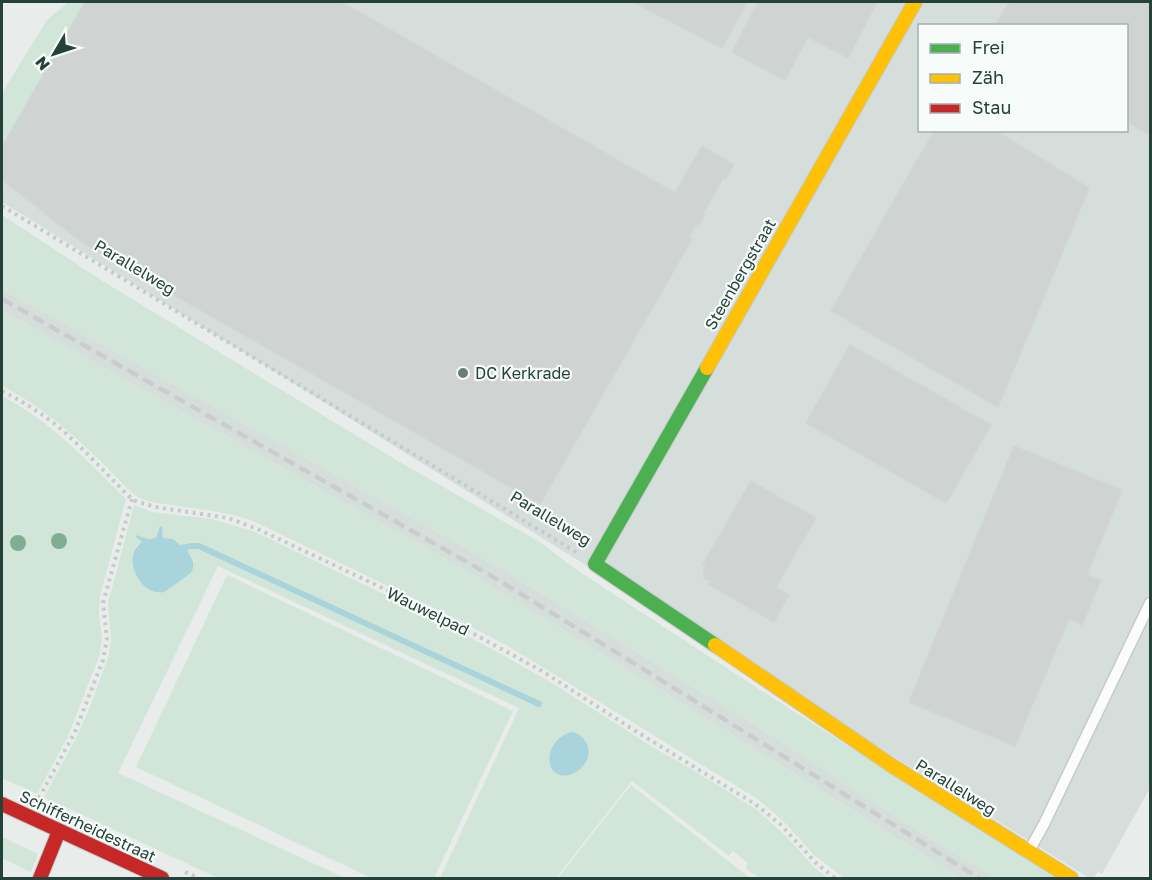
<svg xmlns="http://www.w3.org/2000/svg" width="1152" height="880" viewBox="0 0 1152 880" font-family="'Golos Text',sans-serif">
<style>
.built{fill:#d6dedb;fill-rule:evenodd}
.green{fill:#d1e6d8;fill-rule:evenodd}
.water{fill:#a9d4db}
.lines{fill:none;stroke-linecap:round;stroke-linejoin:round}
.stream{stroke:#a9d4db;stroke-width:6}
.building{fill:#cfd4d2;stroke:#d1d6d4;stroke-width:1.5}
.lane-casing{stroke:#c5cac8;stroke-width:13}
.fast-casing{stroke:#c3cbc8;stroke-width:16}
.slow-casing{stroke:#c3cbc8;stroke-width:16}
.jam-casing{stroke:#c3cbc8;stroke-width:16}
.path{stroke:#c3ccca;stroke-width:4;stroke-dasharray:3 4.5;stroke-linecap:butt}
.lane{stroke:#fcfcfc;stroke-width:10}
.fast{stroke:#4caf50;stroke-width:14}
.slow{stroke:#ffc107;stroke-width:14}
.jam{stroke:#c62828;stroke-width:14}
.rail{stroke:#c9cdcc;stroke-width:4.5;stroke-dasharray:12 6;stroke-linecap:butt}
.tree{fill:#81ae93}
.poi-dot{fill:#697e78;stroke:#f7fbf9;stroke-width:2}
.labels{text-anchor:middle;stroke-width:4.5;stroke-linejoin:round;paint-order:stroke}
.street-label{font-size:16px;fill:#24423a;stroke:#f7fbf9}
.poi-label{font-size:16px;fill:#24423a;stroke:#f7fbf9;text-anchor:start}
</style>
<rect width="100%" height="100%" fill="#e8edeb"/>
<g class="built">
<path d="M85,2H1150V788L1102,874L1098,871L1094,878H1089L2,202V146ZM920,26H1126V130H920Z"/>
<polygon points="2,289 292,450 492,563 752,723 923,834 996,878 961,878 622,666 460,567 56,341 2,310"/>
</g>
<g class="green">
<polygon points="69,2 85,2 2,146 2,93 47,20"/>
<polygon points="2,215 101,280 398,461 538,541 580,572 768,695 1056,878 996,878 923,834 752,723 492,563 292,450 2,289"/>
<path d="M2,310L56,341L460,567L622,666L961,878H844L814,855L786,824L773,812L756,798L508,646L444,613L255,522L238,516L212,511L151,502L139,498L129,490C88,448 54,413 2,386Z"/>
<path d="M2,396C53,423 85,459 126,499L100,596L99,613L102,638L100,654L68,736L37,794L2,778Z"/>
<path d="M134,505L152,512L212,519L253,531L442,622L486,646L549,681L656,749L688,767L756,809L785,835L815,868L828,878H759L745,868L748,863L733,851L729,856L632,781L556,878H440L519,708L218,566L118,773L345,878H218L44,797L76,738L90,707L109,654L111,639L108,603ZM160,527H162L163,538C177,539 187,549 194,561L187,576L164,592L152,591L136,546L142,542L135,535L148,539L156,538Z"/>
<polygon points="227,575 513,711 434,878 371,878 136,767"/>
<polygon points="631,785 750,878 558,878"/>
<polygon points="2,837 38,854 31,872 2,858"/>
</g>
<g class="water">
<path d="M160,526L162,527L163,538L173,539L180,545L192,543L193,548L187,550C190,556 195,561 193,567C193,570 191,573 188,575C186,577 166,591 164,592C162,593 157,592 155,592C136,587 123,555 142,542L135,536L136,535L148,539L156,538Z"/>
<path d="M573,732C580,734 584,738 587,744C597,768 559,787 551,767C545,752 557,734 573,732Z"/>
</g>
<g class="lines">
<polyline class="stream" points="192,546 199,546 539,704"/>
</g>
<g class="building">
<polygon points="85,2 342,2 675,193 702,146 734,165 726,179 723,178 703,214 705,215 698,227 695,226 689,237 692,239 540,504 83,243 2,180 2,147"/>
<polygon points="633,2 747,2 722,48"/>
<polygon points="758,2 877,2 848,58 808,37 785,80 732,52"/>
<polygon points="1009,2 1150,2 1150,135 1126,121 1126,26 995,26"/>
<polygon points="935,130 995,130 1089,188 1056,268 905,181"/>
<polygon points="905,181 1056,268 998,407 831,311"/>
<polygon points="850,345 991,425 946,503 806,423"/>
<polygon points="1014,446 1122,490 1087,575 1101,580 1082,625 1069,619 1015,746 909,702"/>
<polygon points="751,481 816,518 776,587 789,595 774,622 708,584 710,581 704,578 703,572 706,566 703,564"/>
</g>
<g class="lines">
<defs>
<polyline id="lane" points="1029,851 1044,824 1150,603"/>
<polyline id="fast" points="707,368 595,564 715,645"/>
<g id="slow">
<polyline points="707,368 915,2"/>
<polyline points="715,645 891,765 1071,878"/>
</g>
<g id="jam">
<polyline points="2,804 162,878"/>
<polyline points="40,878 59,831"/>
</g>
</defs>
<use href="#lane" class="lane-casing"/>
<use href="#fast" class="fast-casing"/>
<use href="#slow" class="slow-casing"/>
<use href="#jam" class="jam-casing"/>
<g class="path">
<polyline points="2,206 576,552"/>
<path d="M2,391C22,401 43,414 61,429C86,451 108,476 132,499L138,502L155,507L228,518L260,530L410,601L474,634L542,671L637,732L755,804L780,824L817,864L835,878"/>
<polyline points="39,798 75,732 103,660 107,639 103,603 132,499"/>
<polyline points="185,872 198,878"/>
</g>
<use href="#lane" class="lane"/>
<use href="#fast" class="fast"/>
<use href="#slow" class="slow"/>
<use href="#jam" class="jam"/>
<polyline class="rail" points="2,299 490,575 632,662 979,878"/>
</g>
<g class="tree">
<circle cx="59" cy="541" r="8"/>
<circle cx="18" cy="543" r="8"/>
</g>
<circle class="poi-dot" cx="463" cy="373" r="6"/>
<g class="labels">
<g class="street-label">
<text transform="translate(135 267) rotate(31)" y="6">Parallelweg</text>
<text transform="translate(740 274) rotate(-60)" y="6">Steenbergstraat</text>
<text transform="translate(551 518) rotate(31)" y="6">Parallelweg</text>
<text transform="translate(428 611) rotate(26)" y="6">Wauwelpad</text>
<text transform="translate(956 787) rotate(32)" y="6">Parallelweg</text>
<text transform="translate(88 826) rotate(25)" y="6">Schifferheidestraat</text>
</g>
<g class="poi-label">
<text x="475" y="379">DC Kerkrade</text>
</g>
</g>
<rect width="1152" height="880" fill="none" stroke="#24423a" stroke-width="6"/>
<rect x="918" y="24" width="210" height="108" fill="#f7fbf9" stroke="#a3b1ad" stroke-width="1.5"/>
<rect x="930" y="44" width="30" height="9" fill="#4caf50" stroke="#a3b1ad" stroke-width="1.5"/>
<text x="972" y="54" font-size="18" fill="#24423a">Frei</text>
<rect x="930" y="74" width="30" height="9" fill="#ffc107" stroke="#a3b1ad" stroke-width="1.5"/>
<text x="972" y="84" font-size="18" fill="#24423a">Zäh</text>
<rect x="930" y="104" width="30" height="9" fill="#c62828" stroke="#a3b1ad" stroke-width="1.5"/>
<text x="972" y="114" font-size="18" fill="#24423a">Stau</text>
<g transform="translate(54 54) rotate(231)" stroke="#f7fbf9" stroke-width="4.5" paint-order="stroke">
<path d="M0-4.5L10 22L0 15L-10 22Z" fill="#24423a"/>
<text y="-9" font-size="16" font-weight="bold" text-anchor="middle" fill="#24423a">N</text>
</g>
</svg>
